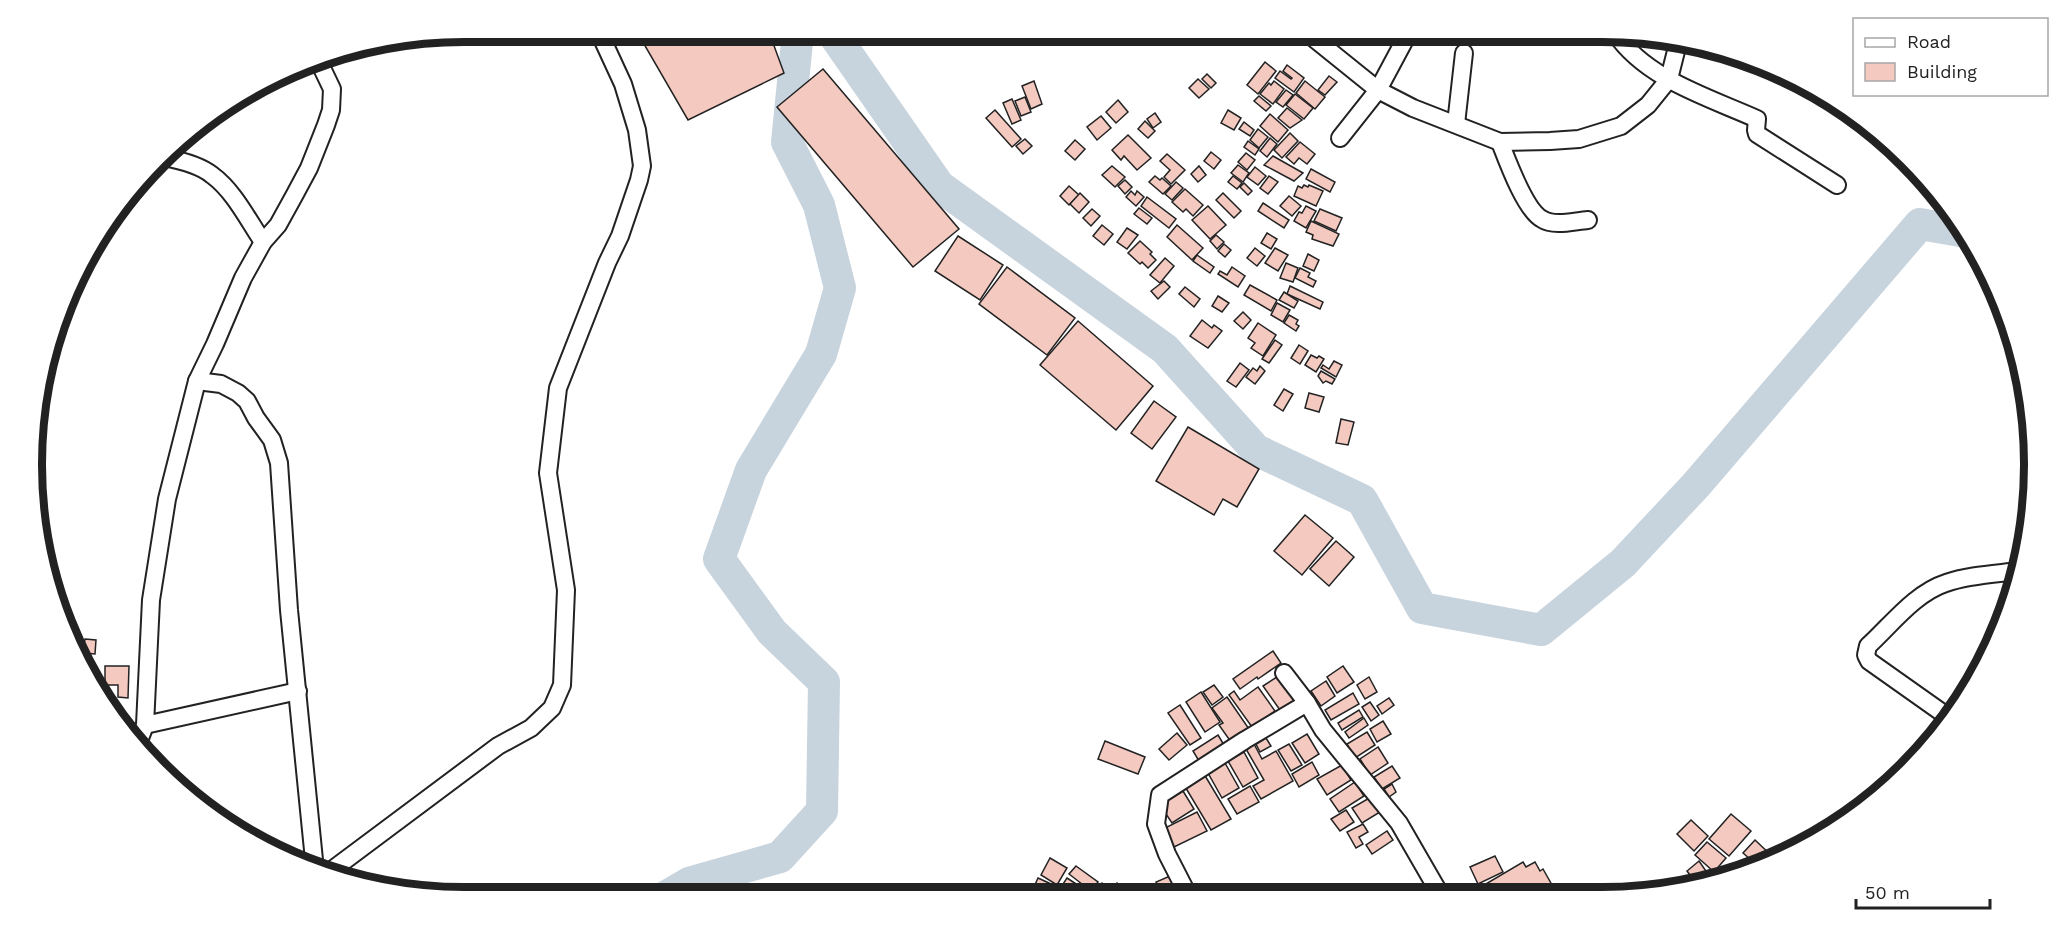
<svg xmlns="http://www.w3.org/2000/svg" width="2066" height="929" viewBox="0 0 2066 929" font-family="'Work Sans',sans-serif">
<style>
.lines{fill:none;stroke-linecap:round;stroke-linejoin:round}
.river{stroke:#c7d3dd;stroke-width:32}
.building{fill:#f3c9c0;stroke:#222;stroke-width:1.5}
.street-casing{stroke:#222;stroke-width:20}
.street{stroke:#fff;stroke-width:16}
.rim{fill:none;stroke:#222;stroke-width:8}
</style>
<rect width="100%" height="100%" fill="#fff"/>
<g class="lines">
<g class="river">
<polyline points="832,32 939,186 1165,349 1256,450 1362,500 1422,608 1541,630 1623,563 1696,485 1920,224 1966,232"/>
<polyline points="665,897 689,883 780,857 822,811 824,682 772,632 719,559 751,470 821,354 840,288 819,205 787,142 798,32"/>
</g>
</g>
<g class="building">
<polygon points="637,32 769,32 784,73 688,120"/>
<polygon points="1265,62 1276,71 1258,94 1247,85"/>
<polygon points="1287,65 1304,78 1294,92 1275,78 1280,71 1291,79 1292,78 1283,71"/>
<polygon points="823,69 959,229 913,267 777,107"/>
<polygon points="1207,74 1216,83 1211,88 1202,79"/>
<polygon points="1329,76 1337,82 1325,95 1318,90"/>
<polygon points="1198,79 1209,89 1199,98 1189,88"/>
<polygon points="1034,81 1042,104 1031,109 1022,86"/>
<polygon points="1274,81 1284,89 1273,104 1260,94 1269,83 1271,85"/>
<polygon points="1305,81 1325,97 1315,109 1296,93"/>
<polygon points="1286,90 1293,95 1283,107 1276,102"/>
<polygon points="1295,94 1313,108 1304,119 1286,105"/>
<polygon points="1259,96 1271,106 1266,111 1254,101"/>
<polygon points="1025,97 1031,112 1021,116 1015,101"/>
<polygon points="1012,99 1021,120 1012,124 1003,103"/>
<polygon points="1118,100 1128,112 1116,123 1106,112"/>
<polygon points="1287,108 1302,120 1290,128 1278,118"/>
<polygon points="995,110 1021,139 1012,147 986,118"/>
<polygon points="1228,110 1241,118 1234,130 1221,123"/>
<polygon points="1155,113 1161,122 1153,128 1147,119"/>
<polygon points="1270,114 1288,130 1278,142 1260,126"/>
<polygon points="1101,116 1111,128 1097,140 1087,127"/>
<polygon points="1145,121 1155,131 1148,138 1138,129"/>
<polygon points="1244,122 1254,130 1250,136 1239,129"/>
<polygon points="1258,129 1268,137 1259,148 1250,140"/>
<polygon points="1290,133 1298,141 1282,158 1274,150"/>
<polygon points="1128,135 1151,158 1137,170 1124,156 1121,160 1112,150"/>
<polygon points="1270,138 1277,144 1267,157 1260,151"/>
<polygon points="1025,139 1032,146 1023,154 1016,146"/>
<polygon points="1075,140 1085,149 1075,160 1065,151"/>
<polygon points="1248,141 1259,149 1255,155 1244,147"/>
<polygon points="1300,142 1315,154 1307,164 1299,158 1294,164 1286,157"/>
<polygon points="1211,152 1221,160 1214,169 1204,161"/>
<polygon points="1246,153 1255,160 1247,170 1238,162"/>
<polygon points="1167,154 1185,170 1171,184 1164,177 1170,170 1160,161"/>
<polygon points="1273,156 1303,173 1294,181 1264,165"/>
<polygon points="1238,165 1249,173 1243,182 1231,173"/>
<polygon points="1112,166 1125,177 1115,187 1102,175"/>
<polygon points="1199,166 1206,175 1198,182 1191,174"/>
<polygon points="1255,167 1266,176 1258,185 1247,177"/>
<polygon points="1311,169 1335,182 1330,192 1306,179"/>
<polygon points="1155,176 1160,180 1162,178 1171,186 1163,194 1149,182"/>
<polygon points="1233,176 1242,183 1237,189 1228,182"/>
<polygon points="1269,176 1278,182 1268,194 1260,188"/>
<polygon points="1125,180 1132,187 1125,194 1118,186"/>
<polygon points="1176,182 1183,188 1172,200 1165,194"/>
<polygon points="1244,183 1252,191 1248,195 1240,187"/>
<polygon points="1304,185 1308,187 1309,185 1323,191 1316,206 1294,196 1298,186 1302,188"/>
<polygon points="1069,186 1079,195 1069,205 1060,196"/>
<polygon points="1185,189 1203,205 1193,216 1186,209 1183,212 1172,202"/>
<polygon points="1131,191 1135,195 1137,191 1144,197 1136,206 1126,197"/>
<polygon points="1080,193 1089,202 1079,213 1070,204"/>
<polygon points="1223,193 1241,211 1234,218 1216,200"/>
<polygon points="1289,196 1301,206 1292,216 1280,206"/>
<polygon points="1147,197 1176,219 1169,228 1141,206"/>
<polygon points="1263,203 1289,220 1284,228 1258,211"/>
<polygon points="1208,206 1226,225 1210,239 1192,220"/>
<polygon points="1306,206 1316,211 1306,228 1294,221 1299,212 1302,213"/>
<polygon points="1139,208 1152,218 1147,224 1134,214"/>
<polygon points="1092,209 1100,216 1091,226 1083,218"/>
<polygon points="1320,209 1342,218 1336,231 1314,221"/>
<polygon points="1311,221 1339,234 1333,246 1312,239 1313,235 1306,232"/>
<polygon points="1102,225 1113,234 1104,245 1093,236"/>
<polygon points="1177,225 1203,248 1192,260 1167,237"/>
<polygon points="1127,228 1138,235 1127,249 1117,242"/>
<polygon points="1267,233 1277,239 1271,249 1261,243"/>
<polygon points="1216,235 1224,242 1217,249 1210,241"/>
<polygon points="958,236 1003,265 980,300 935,271"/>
<polygon points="1140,241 1152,252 1150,254 1156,260 1148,268 1142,262 1140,264 1128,253"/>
<polygon points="1224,244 1231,250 1225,257 1218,251"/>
<polygon points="1255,248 1265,256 1257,266 1247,258"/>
<polygon points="1275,248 1288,255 1278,271 1265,263"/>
<polygon points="1308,254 1319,260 1314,271 1303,266"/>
<polygon points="1197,255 1214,267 1210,273 1193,261"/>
<polygon points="1165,258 1174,266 1160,283 1150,275"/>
<polygon points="1286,263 1298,268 1293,282 1280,278"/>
<polygon points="1007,267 1075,318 1047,355 979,304"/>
<polygon points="1232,267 1245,276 1238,287 1218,274 1220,271 1227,275"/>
<polygon points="1300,268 1310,273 1308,277 1316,281 1313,287 1295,278"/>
<polygon points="1164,281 1170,287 1158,299 1151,291"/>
<polygon points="1250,285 1277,300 1271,311 1244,295"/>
<polygon points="1290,286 1323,302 1320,309 1287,294"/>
<polygon points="1185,287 1200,299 1194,307 1179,294"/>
<polygon points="1284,292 1298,301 1294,308 1279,300"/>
<polygon points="1218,296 1229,303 1222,312 1212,306"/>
<polygon points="1277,303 1290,310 1283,322 1271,315"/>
<polygon points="1243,312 1251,320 1243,329 1234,321"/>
<polygon points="1289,315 1298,320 1296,324 1299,326 1296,331 1284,323"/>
<polygon points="1202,320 1212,328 1214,325 1222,331 1208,348 1190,336"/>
<polygon points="1078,321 1153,386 1116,430 1040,365"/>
<polygon points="1258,323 1276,335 1263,356 1251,348 1255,343 1248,338"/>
<polygon points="1275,340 1282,345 1269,363 1262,359"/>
<polygon points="1299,345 1308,351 1300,364 1291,358"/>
<polygon points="1311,355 1317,358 1319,356 1324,359 1316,372 1305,365"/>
<polygon points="1334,361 1342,365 1336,377 1321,368 1323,365 1329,369"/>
<polygon points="1240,363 1249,370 1236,387 1227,381"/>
<polygon points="1260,366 1265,371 1255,384 1246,377 1253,368 1257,371"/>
<polygon points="1321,371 1335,379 1332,384 1326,381 1323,383 1318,376"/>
<polygon points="1284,389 1293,394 1283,411 1274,405"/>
<polygon points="1309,393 1324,397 1319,412 1305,408"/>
<polygon points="1154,401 1176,417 1152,449 1131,433"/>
<polygon points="1341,419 1354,422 1348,445 1336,443"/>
<polygon points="1188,427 1259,469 1237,507 1223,499 1214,515 1156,481"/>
<polygon points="1305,515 1333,538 1302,575 1274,551"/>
<polygon points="1336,541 1354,557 1329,586 1310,569"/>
<polygon points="85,639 96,640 95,654 83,653"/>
<polygon points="1273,651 1281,663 1258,679 1257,677 1240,689 1233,679"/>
<polygon points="105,666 129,666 128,698 118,697 118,685 105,685"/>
<polygon points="1343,666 1354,682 1337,693 1327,677"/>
<polygon points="1280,675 1296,699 1280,710 1263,686"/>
<polygon points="1369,677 1377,692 1365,699 1357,685"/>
<polygon points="1326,681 1335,696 1321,706 1311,691"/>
<polygon points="1214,685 1223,697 1212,705 1203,692"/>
<polygon points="1258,687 1275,711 1252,727 1229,695 1234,691 1240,700"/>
<polygon points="1201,692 1220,722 1205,732 1186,702"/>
<polygon points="1353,693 1359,704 1331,720 1325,710"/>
<polygon points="1227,697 1249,729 1231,742 1219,725 1223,723 1212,708"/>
<polygon points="1389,698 1394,705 1382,714 1377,706"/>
<polygon points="1370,702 1379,715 1371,721 1362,707"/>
<polygon points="1180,705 1201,738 1190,745 1168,713"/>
<polygon points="1359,710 1363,717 1342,730 1338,723"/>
<polygon points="1364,718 1368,725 1349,738 1345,732"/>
<polygon points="1383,721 1391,734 1377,742 1370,729"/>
<polygon points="1367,732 1375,745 1355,758 1347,744"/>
<polygon points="1177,733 1187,745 1169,760 1159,749"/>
<polygon points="1307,734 1319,754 1305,763 1292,743"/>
<polygon points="1218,735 1224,745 1199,761 1193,751"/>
<polygon points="1266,738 1271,746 1260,752 1256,744"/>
<polygon points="1105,741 1145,757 1138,774 1098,759"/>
<polygon points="1254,744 1262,759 1276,751 1293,781 1261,799 1253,786 1264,780 1246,749"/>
<polygon points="1289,744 1302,765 1291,771 1278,750"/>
<polygon points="1378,747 1388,763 1370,775 1360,759"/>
<polygon points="1244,752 1258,778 1243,787 1228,761"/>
<polygon points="1312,762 1319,775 1299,787 1292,774"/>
<polygon points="1225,763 1239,788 1222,798 1208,773"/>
<polygon points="1342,765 1351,780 1327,795 1317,779"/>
<polygon points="1392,766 1400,778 1382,789 1374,777"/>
<polygon points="1204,774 1231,819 1211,830 1184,785"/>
<polygon points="1355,782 1364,796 1339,812 1330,799"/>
<polygon points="1392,784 1396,792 1389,797 1384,789"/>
<polygon points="1250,786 1259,802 1237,814 1228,799"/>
<polygon points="1183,791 1194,809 1172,823 1160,805"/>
<polygon points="1371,797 1380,812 1362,823 1352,808"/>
<polygon points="1346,810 1354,822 1340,831 1331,819"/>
<polygon points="1197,812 1207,831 1174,847 1165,828"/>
<polygon points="1731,814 1751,831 1729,856 1709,839"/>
<polygon points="1691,820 1708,836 1694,851 1677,834"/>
<polygon points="1363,824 1368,832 1359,837 1363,844 1356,848 1347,832"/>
<polygon points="1387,831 1393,840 1372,854 1366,845"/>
<polygon points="1755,840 1774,858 1767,864 1759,867 1743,853"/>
<polygon points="1707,842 1726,858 1714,872 1695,855"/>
<polygon points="1495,856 1503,872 1478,884 1470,867"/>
<polygon points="1050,858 1067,868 1057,885 1041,875"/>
<polygon points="1699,861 1708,874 1696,883 1687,871"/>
<polygon points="1523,862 1526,867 1535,862 1540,871 1543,869 1552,885 1537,894 1483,894 1479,888"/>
<polygon points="1076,866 1098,882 1091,891 1069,874"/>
<polygon points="1170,876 1177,892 1170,895 1163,895 1156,882"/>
<polygon points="1038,878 1051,884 1046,896 1030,896"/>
<polygon points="1067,878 1087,891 1084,896 1055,896"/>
<polygon points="1102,883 1106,888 1099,895 1094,890"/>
<polygon points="1117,883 1126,895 1100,895"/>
<polygon points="1147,884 1153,895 1133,895 1131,892"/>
</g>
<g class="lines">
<defs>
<g id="street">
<polyline points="1306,32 1378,90 1413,108 1500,142 1550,141 1579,139 1621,126 1648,105 1669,79 1679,39"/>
<path d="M1615,33C1646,79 1708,97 1757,119L1756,130L1757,134L1837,185"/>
<polyline points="1456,124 1464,53"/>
<polyline points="1340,138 1378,90 1409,32"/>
<path d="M1500,142C1507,160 1525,210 1542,219C1554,227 1574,221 1588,220"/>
<path d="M164,157C179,160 200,165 212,175C234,191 248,220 263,242"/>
<polyline points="197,381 221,384 238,393 247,401 256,418 272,440 279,463 289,610 315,870"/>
<polyline points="1284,673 1307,703 1323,730 1399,823 1440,894"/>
<polyline points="298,691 145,725 151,600 167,499 197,381 215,344 243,278 263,242 278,225 294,196 309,168 326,125 331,110 332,89 321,66 316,59"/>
<path d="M1951,719L1869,661L1866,655L1868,646C1891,625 1915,593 1946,583C1969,575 1995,574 2019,571"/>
<polyline points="139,741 145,725"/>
<polyline points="328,873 498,746 531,728 552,708 562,685 566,590 548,473 558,388 607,263 620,236 639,180 642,166 637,130 623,84 599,32"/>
<polyline points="1188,895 1167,854 1156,824 1160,795 1245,740 1307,703"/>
</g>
</defs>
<use href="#street" class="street-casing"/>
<use href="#street" class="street"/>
</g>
<path d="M0 0H2066V929H0ZM464 42H1602A422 422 0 0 1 2024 464V465A422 422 0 0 1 1602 887H464A422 422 0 0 1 42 465V464A422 422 0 0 1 464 42Z" fill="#fff" fill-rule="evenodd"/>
<path class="rim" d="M464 42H1602A422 422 0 0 1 2024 464V465A422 422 0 0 1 1602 887H464A422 422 0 0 1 42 465V464A422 422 0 0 1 464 42Z"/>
<rect x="1853" y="18" width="195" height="78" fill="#ffffff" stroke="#a7a7a7" stroke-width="1.5"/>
<rect x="1865" y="38" width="30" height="9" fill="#ffffff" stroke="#a7a7a7" stroke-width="1.5"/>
<text x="1907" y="48" font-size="18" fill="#222222">Road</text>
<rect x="1865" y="63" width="30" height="18" fill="#f3c9c0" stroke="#a7a7a7" stroke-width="1.5"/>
<text x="1907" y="78" font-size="18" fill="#222222">Building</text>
<path d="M1856 899v9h134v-9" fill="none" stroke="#222222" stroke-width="3"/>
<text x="1865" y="899" font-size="18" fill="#222222" stroke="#ffffff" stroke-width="4.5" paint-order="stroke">50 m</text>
</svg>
